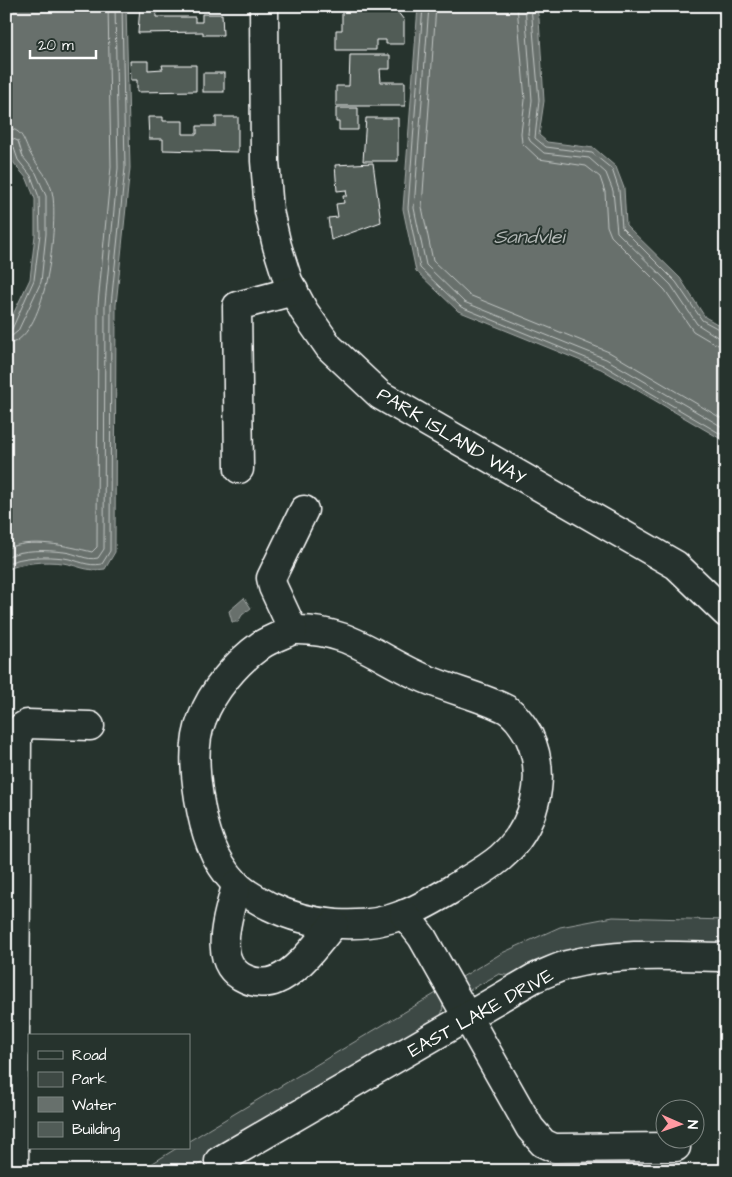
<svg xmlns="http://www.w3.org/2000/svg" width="732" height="1177" viewBox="0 0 732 1177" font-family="'Architects Daughter',sans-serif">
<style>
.green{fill:#3e4944;stroke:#9ea4a2}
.water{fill:#67706c;stroke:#a4a9a7}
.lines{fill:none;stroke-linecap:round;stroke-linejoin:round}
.shore{stroke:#c2c6c4;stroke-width:1}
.building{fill:#515c57;stroke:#fff}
.minor-casing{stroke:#fff;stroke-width:31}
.minor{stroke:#26332d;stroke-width:28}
.labels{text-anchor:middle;stroke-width:4;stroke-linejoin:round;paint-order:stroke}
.street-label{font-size:19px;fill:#fff;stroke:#26332d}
.water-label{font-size:20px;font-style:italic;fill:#b3b8b6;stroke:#26332d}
</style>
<rect width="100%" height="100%" fill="#26332d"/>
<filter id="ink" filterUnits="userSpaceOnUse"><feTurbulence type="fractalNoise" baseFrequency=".02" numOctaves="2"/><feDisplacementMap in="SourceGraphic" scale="10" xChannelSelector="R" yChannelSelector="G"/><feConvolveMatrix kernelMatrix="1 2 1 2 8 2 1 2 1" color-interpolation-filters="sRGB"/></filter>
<g filter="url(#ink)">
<g class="green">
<polygon points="613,917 726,920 726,943 594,946 576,949 511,976 499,974 468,991 457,980 502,953 560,927"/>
<path d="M438,992C445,1006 445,1014 433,1025L195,1167L148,1166L177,1148H189V1141Z"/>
</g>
<g class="water">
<path d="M6,6H126L130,168L116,305L115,552L105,569C85,572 81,566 63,563C45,561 23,562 6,570V329L30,279L35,235V199L27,179L13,162L6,139Z"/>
<polygon points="418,6 536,6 539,19 544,101 539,135 547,142 594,148 616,167 624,188 626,225 680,278 705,317 726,329 726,442 601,369 458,311 416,271 403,209"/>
<polygon points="244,598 251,608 242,615 238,622 232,622 229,611"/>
</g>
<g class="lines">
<g class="shore">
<polyline points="423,6 408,208 420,268 461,307 603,365 726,437"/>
<polyline points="429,6 414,208 426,265 464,302 606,359 726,429"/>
<polyline points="436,6 422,207 433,261 469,295 609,352 726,421"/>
<polyline points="517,6 525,100 521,133 522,143 539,159 586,166 600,177 605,192 607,226 611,236 665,290 693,331 715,344 726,347"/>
<polyline points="525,6 532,100 528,134 530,141 544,153 589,158 606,173 613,191 617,232 671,285 697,324 719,338 726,339"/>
<polyline points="531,6 539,100 535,138 546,147 592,153 612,169 619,190 622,228 676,282 702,320 726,333"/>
<path d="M6,128C24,129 23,141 30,153C38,168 51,178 53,197C57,227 47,343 6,344"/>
<polyline points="6,136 18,141 23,157 36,173 46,196 46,234 41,282 18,331 12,336 6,337"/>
<polyline points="6,142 13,145 18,160 31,176 39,197 40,234 34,280 12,329 6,330"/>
<path d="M6,549C30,537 68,546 92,552L97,547L98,304L111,167L108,6"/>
<path d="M6,557C22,549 46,550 64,552C76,553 86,561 98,558L104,549L105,304L118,168L115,6"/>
<path d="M6,564C22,556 46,556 64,558C78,560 87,567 102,564L110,551L111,305L125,168L122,6"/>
</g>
</g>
<g class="building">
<polygon points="140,6 156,6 156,17 195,17 195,22 202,22 202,14 222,14 223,35 203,35 203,32 138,33"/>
<polygon points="342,6 393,6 404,20 404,44 386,44 386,40 376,40 376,50 336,50 336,30 342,30"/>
<polygon points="350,55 390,55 390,69 380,69 381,82 405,82 405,106 336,106 336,86 349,86"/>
<polygon points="130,61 148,61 148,70 163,69 162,65 196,65 196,91 137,92 137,80 131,80"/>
<rect x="203" y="73" width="21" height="19"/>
<polygon points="336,108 358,108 358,130 339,130 339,122 336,122"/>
<polygon points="148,117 163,117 163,121 183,121 183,134 197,134 197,126 216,126 216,117 238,117 238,152 163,150 163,139 149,139"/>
<polygon points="366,118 398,118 398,161 363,161"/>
<polygon points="373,163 381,222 331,240 328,218 338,217 336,204 344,203 343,196 347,196 346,190 337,191 335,165"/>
</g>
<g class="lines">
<defs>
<g id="minor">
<polyline points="264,6 265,161 269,211 277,246 288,281 304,311 329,347 380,395 676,565 726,613"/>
<polyline points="239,469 237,306 294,291"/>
<path d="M293,630C345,628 372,654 417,675C446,689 478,695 506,709C515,714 524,727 529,736C548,778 535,828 500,858C486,870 470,878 454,888C439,897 422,907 405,914C362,931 310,926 269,906C258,900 244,893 236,884C213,860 204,830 199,798C195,773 192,743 202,719C212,691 237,662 261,645C270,639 282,635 293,630Z"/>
<polyline points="293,630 273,587 271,578 304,510"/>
<path d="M236,885C230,913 209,963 246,979C255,983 267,984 276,980C299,971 318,942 334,924"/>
<polyline points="404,914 422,937 530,1128 543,1143 554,1148 676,1147"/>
<path d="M219,1161L534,978C545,974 556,968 567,965C619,952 673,956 726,957"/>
<polyline points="14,1171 17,737 22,727 27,724 90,726"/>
</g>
</defs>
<use href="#minor" class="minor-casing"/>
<use href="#minor" class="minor"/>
</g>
</g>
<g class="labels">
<g class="street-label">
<text transform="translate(452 435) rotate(31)" y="7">PARK ISLAND WAY</text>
<text transform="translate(480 1012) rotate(-29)" y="7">EAST LAKE DRIVE</text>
</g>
<g class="water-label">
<text x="529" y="243">Sandvlei</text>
</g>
</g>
<rect width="732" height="1177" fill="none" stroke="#26332d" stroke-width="25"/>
<rect x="12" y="12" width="707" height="1152" fill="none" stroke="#fff" stroke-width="2" filter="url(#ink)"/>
<rect x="28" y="1034" width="162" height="115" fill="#26332d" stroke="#7d8581"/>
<rect x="38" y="1051" width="25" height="8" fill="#26332d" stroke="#7d8581"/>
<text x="72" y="1060" font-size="15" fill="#ffffff">Road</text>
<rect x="38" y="1072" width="25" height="15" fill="#3e4944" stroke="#7d8581"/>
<text x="72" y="1084" font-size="15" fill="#ffffff">Park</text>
<rect x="38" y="1097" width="25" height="15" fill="#67706c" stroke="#7d8581"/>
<text x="72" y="1110" font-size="15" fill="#ffffff">Water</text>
<rect x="38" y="1122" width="25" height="15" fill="#515c57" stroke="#7d8581"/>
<text x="72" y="1134" font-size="15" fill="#ffffff">Building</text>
<g transform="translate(680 1124) rotate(92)"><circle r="24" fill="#26332d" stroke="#7d8581"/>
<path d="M0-4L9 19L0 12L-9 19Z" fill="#ff9aa2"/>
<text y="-8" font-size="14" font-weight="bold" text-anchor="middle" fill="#ffffff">N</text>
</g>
<path d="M30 50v8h66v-8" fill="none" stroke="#ffffff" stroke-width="2.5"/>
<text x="38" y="50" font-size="15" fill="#ffffff" stroke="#26332d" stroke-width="4" paint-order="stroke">20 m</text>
</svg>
